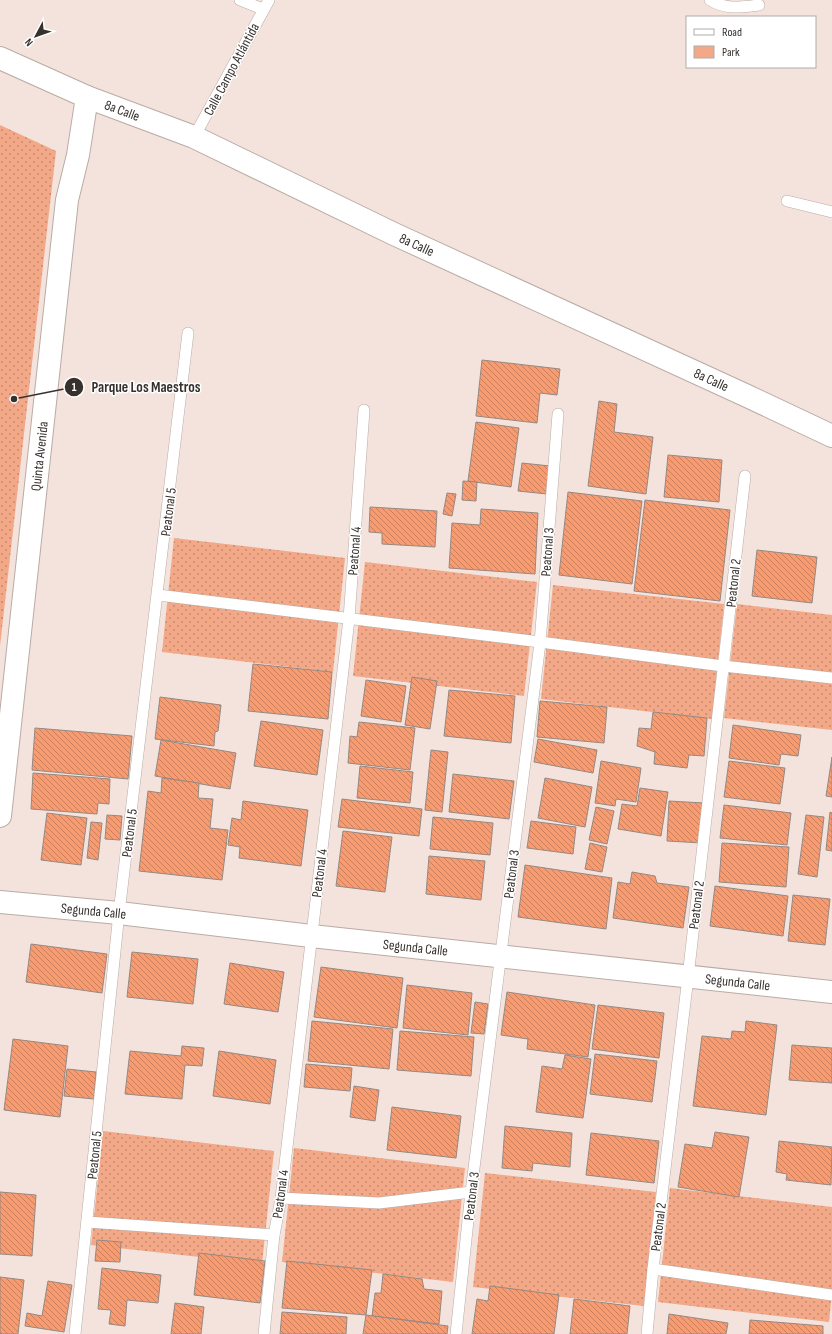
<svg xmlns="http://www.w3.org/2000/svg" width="832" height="1334" viewBox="0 0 832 1334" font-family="'Sofia Sans Condensed',sans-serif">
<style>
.green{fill:url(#green-dots)}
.building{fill:url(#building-back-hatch);stroke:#968882}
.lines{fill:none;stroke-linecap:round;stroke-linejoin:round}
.service-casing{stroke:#baaba4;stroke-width:12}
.minor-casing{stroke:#baaba4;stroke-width:24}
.tertiary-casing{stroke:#baaba4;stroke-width:24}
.service{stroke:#fff;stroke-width:11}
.minor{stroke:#fff;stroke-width:22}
.tertiary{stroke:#fff;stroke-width:22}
.labels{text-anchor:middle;stroke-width:3;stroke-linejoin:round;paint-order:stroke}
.street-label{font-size:14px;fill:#37312e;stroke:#fff}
.leader{fill:none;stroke:#37312e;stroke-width:1.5}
.callout-dot{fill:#37312e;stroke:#fff;stroke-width:1.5}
.mark-label{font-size:12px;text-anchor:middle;font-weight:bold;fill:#fff}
.callout-label{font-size:15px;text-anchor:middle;font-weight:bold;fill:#37312e;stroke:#fff;stroke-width:3;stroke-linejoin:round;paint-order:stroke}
</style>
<defs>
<pattern id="green-dots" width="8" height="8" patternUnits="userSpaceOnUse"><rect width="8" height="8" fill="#f3a887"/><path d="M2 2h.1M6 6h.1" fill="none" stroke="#c6896f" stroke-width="1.8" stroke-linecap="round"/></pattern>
<pattern id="building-back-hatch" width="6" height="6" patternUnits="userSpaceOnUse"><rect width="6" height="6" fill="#f99b70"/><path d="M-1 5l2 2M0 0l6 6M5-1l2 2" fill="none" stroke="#ca7f5c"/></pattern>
</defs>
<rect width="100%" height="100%" fill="#f3e3dc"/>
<g class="green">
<polygon points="0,125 56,151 0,646"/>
<polygon points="174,538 345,558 333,672 162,652"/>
<polygon points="365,562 537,582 524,696 353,676"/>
<polygon points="553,585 724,604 712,719 541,699"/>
<polygon points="737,604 832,615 832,730 724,718"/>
<polygon points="103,1131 274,1151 262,1264 91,1245"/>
<polygon points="294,1148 465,1168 453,1282 282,1262"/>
<polygon points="485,1173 656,1192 644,1306 473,1287"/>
<polygon points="670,1188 832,1207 832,1292 829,1322 658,1302"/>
</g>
<g class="building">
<polygon points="482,360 560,369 557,395 540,393 537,423 476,416"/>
<polygon points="599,401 617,404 614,432 653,437 646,494 588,486"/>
<polygon points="476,422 519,428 511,487 468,481"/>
<polygon points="668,455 722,460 719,502 664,497"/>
<polygon points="522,463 550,466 547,494 518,491"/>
<polygon points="463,481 477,482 476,501 462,500"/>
<polygon points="568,492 642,501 632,584 559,575"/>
<polygon points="447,493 456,494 452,516 443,514"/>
<polygon points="645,500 730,510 720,601 634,591"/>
<polygon points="370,507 437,511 435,547 382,544 382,533 369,532"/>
<polygon points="481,509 538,513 535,574 449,568 452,523 480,525"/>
<polygon points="757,550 817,557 812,603 752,596"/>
<polygon points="253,664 332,672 328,719 248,711"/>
<polygon points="412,677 437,681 430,729 405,725"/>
<polygon points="366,680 406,686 401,722 361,716"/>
<polygon points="449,690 515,696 511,743 444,736"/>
<polygon points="160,697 221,705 218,731 215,732 214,746 155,739"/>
<polygon points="540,701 607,707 604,743 537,737"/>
<polygon points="653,712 707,718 704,756 689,755 687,768 654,764 655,752 637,746 639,728 651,729"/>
<polygon points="261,721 323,730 317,775 254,766"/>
<polygon points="359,722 415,728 410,770 348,763 350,736 357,737"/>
<polygon points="733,725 801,735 798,756 781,754 779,765 729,758"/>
<polygon points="35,728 132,736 128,779 32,770"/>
<polygon points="538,739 597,750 593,773 534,762"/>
<polygon points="161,740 236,753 230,789 155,776"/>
<polygon points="431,750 448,752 442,812 425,810"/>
<polygon points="832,757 832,797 826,796"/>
<polygon points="601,761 641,768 636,802 616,799 615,806 595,803"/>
<polygon points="729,761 785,768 780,804 724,797"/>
<polygon points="360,766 413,772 410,803 357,798"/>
<polygon points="33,773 110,779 109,804 98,803 97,814 31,809"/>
<polygon points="453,774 514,781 509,819 449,812"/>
<polygon points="162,778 199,783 198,798 213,799 210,828 228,830 222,880 139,871 148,791 161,793"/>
<polygon points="545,778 592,787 585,827 538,818"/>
<polygon points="640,788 668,792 661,836 618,829 622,804 637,806"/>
<polygon points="342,799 422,809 419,836 338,827"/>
<polygon points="243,801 308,810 301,866 239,858 240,847 228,845 232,818 241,820"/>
<polygon points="669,801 704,803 702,843 667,841"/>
<polygon points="724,805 791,813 787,845 720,838"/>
<polygon points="596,807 614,811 607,844 589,840"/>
<polygon points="830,812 832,813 832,851 826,850"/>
<polygon points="47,813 87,818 81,865 41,860"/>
<polygon points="107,815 122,816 120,840 105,839"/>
<polygon points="806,815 824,817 817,877 798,874"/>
<polygon points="433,817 493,823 490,855 430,849"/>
<polygon points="531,821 576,827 573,854 527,848"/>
<polygon points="91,822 102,823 98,860 87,858"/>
<polygon points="343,831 392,837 385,892 336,886"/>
<polygon points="590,843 607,847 602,872 585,869"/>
<polygon points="722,843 789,847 786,887 719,882"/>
<polygon points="429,856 485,861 481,900 426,894"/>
<polygon points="525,865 612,878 606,929 518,917"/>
<polygon points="632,872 655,876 657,883 689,887 683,928 613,918 618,882 630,884"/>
<polygon points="715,886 788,896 783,936 710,926"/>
<polygon points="793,895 830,899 825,945 788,941"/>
<polygon points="31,944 107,954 102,993 26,982"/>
<polygon points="132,952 198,959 193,1004 127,997"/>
<polygon points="230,963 284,972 278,1012 224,1004"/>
<polygon points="321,967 403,978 397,1028 314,1017"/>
<polygon points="407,985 472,993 468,1035 403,1028"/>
<polygon points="507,992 595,1005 588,1057 527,1049 528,1039 501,1035"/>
<polygon points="475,1002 488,1004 484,1034 471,1033"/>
<polygon points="598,1005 664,1013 659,1058 592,1049"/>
<polygon points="312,1021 393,1029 389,1069 308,1061"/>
<polygon points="746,1021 777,1025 766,1115 693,1106 702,1036 731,1039 732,1031 745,1032"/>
<polygon points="400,1031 474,1037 471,1076 397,1070"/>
<polygon points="13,1039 68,1046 60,1117 4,1110"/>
<polygon points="792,1045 832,1048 832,1083 789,1080"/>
<polygon points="182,1046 204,1048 202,1066 185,1065 182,1099 125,1094 130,1051 181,1056"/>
<polygon points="219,1051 276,1060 270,1104 213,1096"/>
<polygon points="595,1054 657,1061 652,1102 590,1094"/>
<polygon points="565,1055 591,1059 583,1118 536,1112 542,1066 562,1069"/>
<polygon points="306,1064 352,1068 350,1091 304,1087"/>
<polygon points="67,1069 96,1072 94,1099 64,1096"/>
<polygon points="354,1086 379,1090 375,1121 350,1117"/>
<polygon points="392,1107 461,1116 456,1158 387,1150"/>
<polygon points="505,1126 572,1133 570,1167 533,1163 532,1171 502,1168"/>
<polygon points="715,1132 749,1137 739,1197 678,1187 685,1144 712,1148"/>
<polygon points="591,1133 659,1141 654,1183 586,1175"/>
<polygon points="779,1141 832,1147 831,1185 786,1180 787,1174 776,1172"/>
<polygon points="0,1192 36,1195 32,1256 0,1254"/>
<polygon points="97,1240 121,1242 120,1262 95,1261"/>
<polygon points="199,1253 265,1261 260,1303 194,1295"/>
<polygon points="287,1261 372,1270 366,1315 282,1308"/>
<polygon points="102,1268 161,1275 158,1303 127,1300 125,1326 109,1324 111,1310 98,1309"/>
<polygon points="383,1274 422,1279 424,1289 442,1291 439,1324 372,1316 375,1293 381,1293"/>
<polygon points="0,1277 24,1280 18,1334 0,1334"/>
<polygon points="48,1281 72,1285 64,1332 25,1326 27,1313 42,1316"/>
<polygon points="490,1286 559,1295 554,1334 472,1334 477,1299 488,1301"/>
<polygon points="574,1299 630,1306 627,1334 570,1334"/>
<polygon points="175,1303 204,1307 201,1334 171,1334"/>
<polygon points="282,1312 347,1317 346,1334 280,1334"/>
<polygon points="669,1314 728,1323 726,1334 667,1334"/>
<polygon points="366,1315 448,1326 447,1334 363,1334"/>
<polygon points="750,1320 823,1326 823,1334 749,1334"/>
</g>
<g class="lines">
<defs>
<g id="service">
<polyline points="240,0 263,9"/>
<path d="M710,0C726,10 742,7 759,5"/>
<polyline points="194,137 269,0"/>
<polyline points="787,201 832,212"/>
<polyline points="158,595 540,642 723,666 832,678"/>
<polyline points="281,1198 379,1203 471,1192"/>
<polyline points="87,1222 274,1235"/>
<polyline points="653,1269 832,1295"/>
<polyline points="75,1334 119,913 188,333"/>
<polyline points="264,1334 274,1235 281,1198 349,619 364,410"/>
<polyline points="456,1334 471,1192 540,643 558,414"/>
<polyline points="647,1334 653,1269 688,977 745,476"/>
</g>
<g id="minor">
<path id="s1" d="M0,816L67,200L78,155L87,97"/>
<path id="s2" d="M0,902L119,913L311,936L832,992"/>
</g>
<g id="tertiary">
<path id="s3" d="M0,58L87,97L194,137L394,234L745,395L832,436"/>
</g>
</defs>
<use href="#service" class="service-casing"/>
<use href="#minor" class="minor-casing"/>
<use href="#tertiary" class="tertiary-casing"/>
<use href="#service" class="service"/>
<use href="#minor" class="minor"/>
<use href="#tertiary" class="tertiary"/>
</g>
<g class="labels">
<g class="street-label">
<text transform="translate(231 69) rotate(-62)" y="5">Calle Campo Atlántida</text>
<text dy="5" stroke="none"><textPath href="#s3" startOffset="133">8a Calle</textPath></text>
<text dy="5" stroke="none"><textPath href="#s3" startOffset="457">8a Calle</textPath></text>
<text dy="5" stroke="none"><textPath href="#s3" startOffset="781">8a Calle</textPath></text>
<text dy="5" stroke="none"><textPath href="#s1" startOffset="362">Quinta Avenida</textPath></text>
<text transform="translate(168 512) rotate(-83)" y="5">Peatonal 5</text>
<text transform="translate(354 551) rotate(-86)" y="5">Peatonal 4</text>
<text transform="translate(547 552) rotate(-86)" y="5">Peatonal 3</text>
<text transform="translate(733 583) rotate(-84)" y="5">Peatonal 2</text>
<text transform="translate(129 833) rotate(-83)" y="5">Peatonal 5</text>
<text transform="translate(319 873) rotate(-83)" y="5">Peatonal 4</text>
<text transform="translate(511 874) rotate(-83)" y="5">Peatonal 3</text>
<text transform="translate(696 905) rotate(-83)" y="5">Peatonal 2</text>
<text dy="5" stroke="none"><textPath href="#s2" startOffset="94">Segunda Calle</textPath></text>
<text dy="5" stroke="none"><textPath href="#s2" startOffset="418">Segunda Calle</textPath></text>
<text dy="5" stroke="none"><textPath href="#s2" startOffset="742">Segunda Calle</textPath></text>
<text transform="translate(94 1155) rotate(-84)" y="5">Peatonal 5</text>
<text transform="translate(280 1194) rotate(-82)" y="5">Peatonal 4</text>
<text transform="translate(471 1196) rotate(-83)" y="5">Peatonal 3</text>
<text transform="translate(658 1227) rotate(-83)" y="5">Peatonal 2</text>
</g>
</g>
<path class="leader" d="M14 399L74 387"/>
<g class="callout-dot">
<circle cx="14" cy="399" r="4"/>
<circle cx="74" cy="387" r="10"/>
</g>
<g class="mark-label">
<text x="74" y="391">1</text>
</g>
<g class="callout-label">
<text x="146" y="392">Parque Los Maestros</text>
</g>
<rect x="686" y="16" width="130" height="52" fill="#ffffff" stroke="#afadab"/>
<rect x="694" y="29" width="20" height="6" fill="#ffffff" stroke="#afadab"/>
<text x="722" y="36" font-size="12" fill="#37312e">Road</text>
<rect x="694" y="46" width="20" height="12" fill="#f3a887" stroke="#afadab"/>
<text x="722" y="56" font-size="12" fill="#37312e">Park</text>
<g transform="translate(36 36) rotate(229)" stroke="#ffffff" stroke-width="3" paint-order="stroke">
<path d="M0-3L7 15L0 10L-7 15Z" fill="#37312e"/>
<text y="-6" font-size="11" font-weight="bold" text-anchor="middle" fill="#37312e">N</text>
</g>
</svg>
